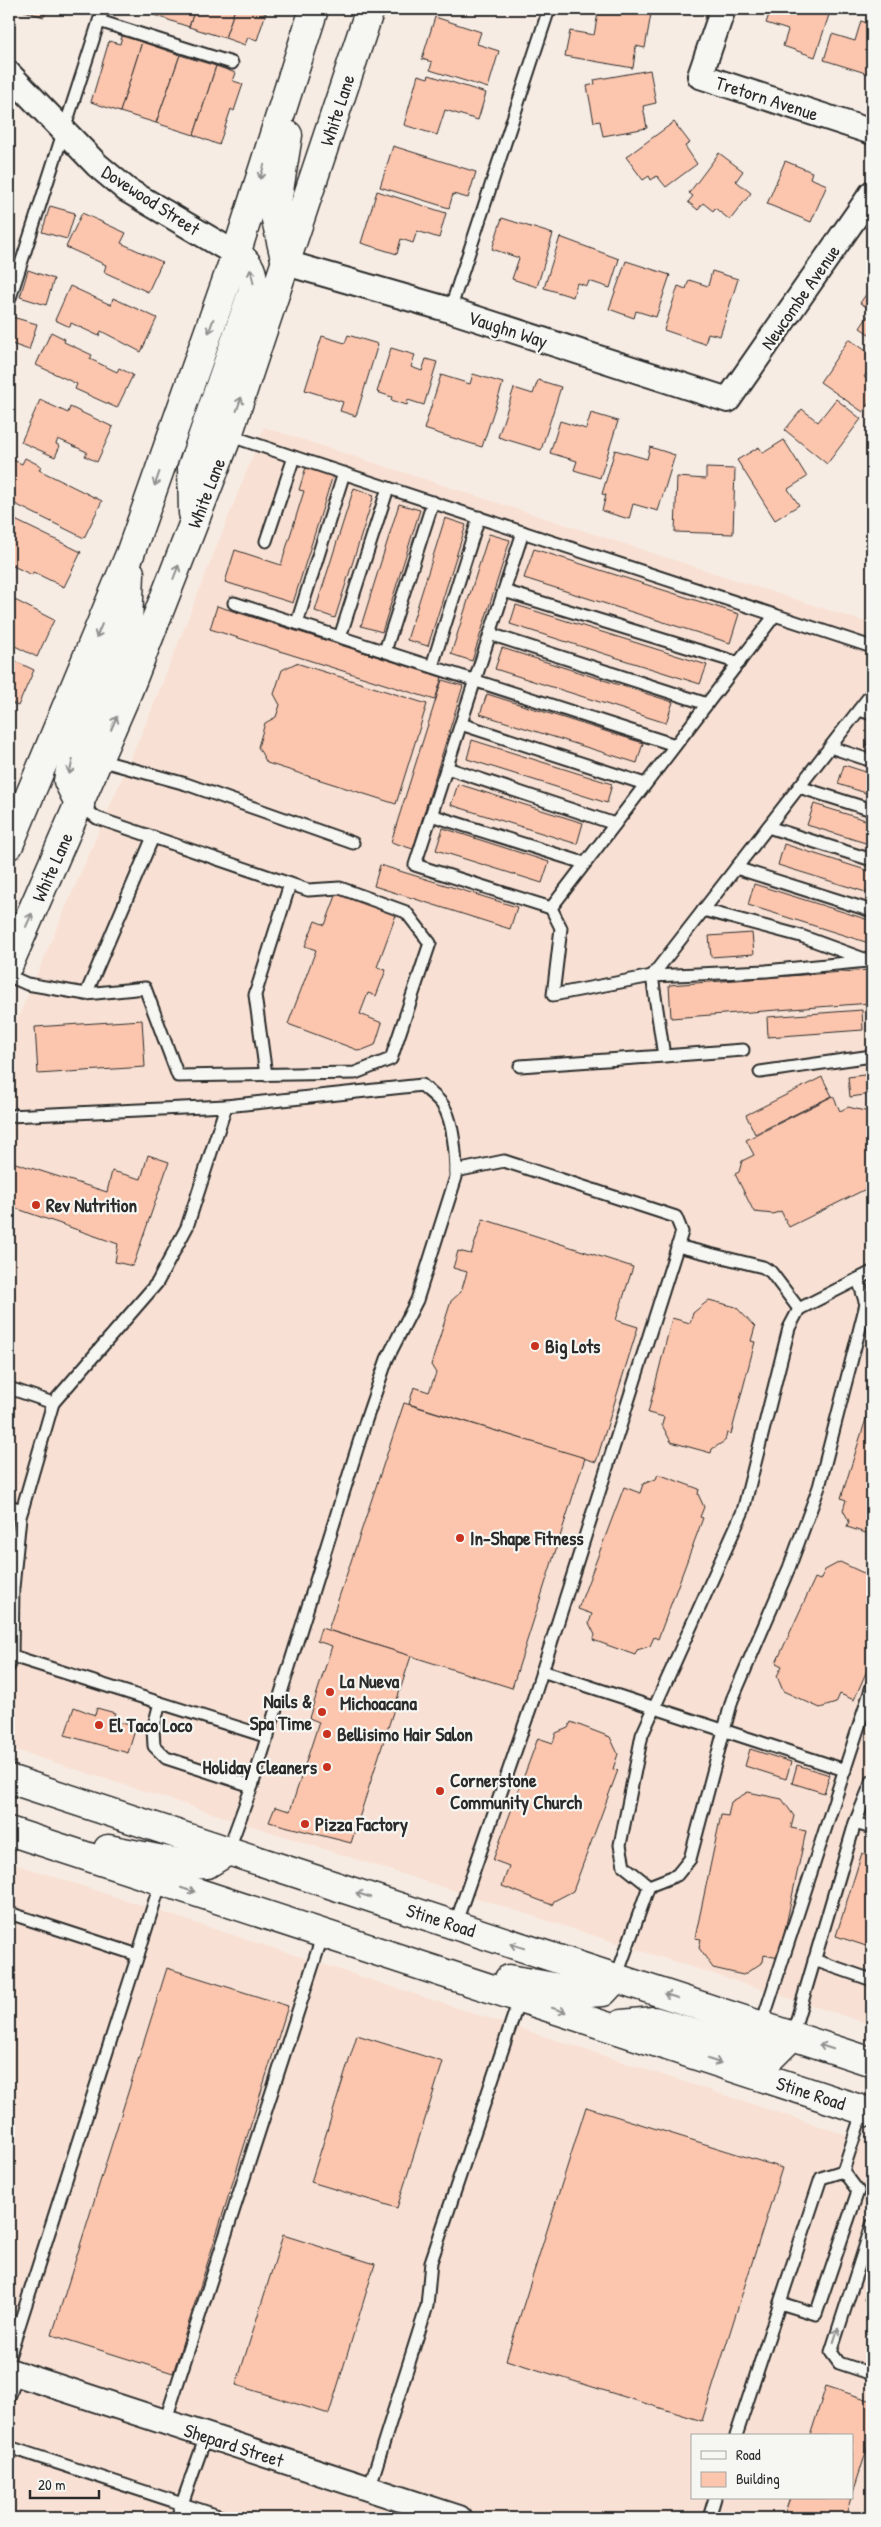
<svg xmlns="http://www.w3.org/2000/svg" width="881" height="2527" viewBox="0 0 881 2527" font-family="'Patrick Hand',sans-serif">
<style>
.built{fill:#f8e1d4;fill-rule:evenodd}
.building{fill:#fcc6ae;stroke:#2b2b2b}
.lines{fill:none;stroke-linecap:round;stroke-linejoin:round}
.service-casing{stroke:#2b2b2b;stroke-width:15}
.minor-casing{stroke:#2b2b2b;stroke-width:28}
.secondary-casing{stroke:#2b2b2b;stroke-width:31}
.service{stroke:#f6f6f2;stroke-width:11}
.minor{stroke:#f6f6f2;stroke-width:24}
.secondary{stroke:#f6f6f2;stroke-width:28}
.oneway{stroke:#90908e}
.poi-dot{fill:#c8321e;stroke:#f6f6f2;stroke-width:2}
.labels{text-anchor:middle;stroke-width:4.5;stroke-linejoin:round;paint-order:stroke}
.street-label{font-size:19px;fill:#2b2b2b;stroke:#f6f6f2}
.poi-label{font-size:19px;font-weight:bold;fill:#2b2b2b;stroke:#f6f6f2;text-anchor:start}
</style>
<rect width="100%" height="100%" fill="#f7ece4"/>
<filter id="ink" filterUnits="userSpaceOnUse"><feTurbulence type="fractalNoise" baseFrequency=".02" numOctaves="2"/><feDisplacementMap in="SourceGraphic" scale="10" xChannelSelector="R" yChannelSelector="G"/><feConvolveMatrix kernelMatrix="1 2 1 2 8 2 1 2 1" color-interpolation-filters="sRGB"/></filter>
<g filter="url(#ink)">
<g class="built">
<polygon points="264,427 872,624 872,2025 9,1748 9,1038 151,711"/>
<path d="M9,1862L872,2143V2518H9ZM692,2436H852V2498H692Z"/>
</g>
<g class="building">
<polygon points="18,9 47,9 44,17"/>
<polygon points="61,9 84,9 82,15"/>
<polygon points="134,9 153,9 151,14"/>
<polygon points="153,9 195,9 189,27 151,14"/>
<polygon points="195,9 235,9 225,38 189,27"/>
<polygon points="235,9 263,9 262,12 266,13 257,40 248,37 245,45 225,38"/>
<polygon points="476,9 490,9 489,13"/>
<polygon points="609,9 651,14 645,48 636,46 633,68 565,56 570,31 594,35 598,13 608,14"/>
<polygon points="771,9 831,9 815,57 783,46 788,30 766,23"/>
<polygon points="435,17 481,32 477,44 499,51 488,88 430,70 432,62 422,59"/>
<polygon points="872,17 872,75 824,60 832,34 855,41 861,21 870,24"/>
<polygon points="122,36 142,42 120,112 91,102 109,41 120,44"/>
<polygon points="142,42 180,55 156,123 120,112"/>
<polygon points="180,55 216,66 194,135 156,123"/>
<polygon points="216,66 236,73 233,81 243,84 234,111 231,109 219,145 194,135"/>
<polygon points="650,70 656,103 643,106 647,128 603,136 600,121 594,122 587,86 595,84 594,80"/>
<polygon points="418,75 428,78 429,75 486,93 478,120 445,110 437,135 404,125"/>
<polygon points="674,122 690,143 685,146 697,164 666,187 657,176 651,180 649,176 643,180 626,157"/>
<polygon points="393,146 476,172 468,198 453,194 449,208 380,187"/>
<polygon points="719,153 743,171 736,181 751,193 730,220 715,208 713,211 703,203 698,210 688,202 693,196 689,193"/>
<polygon points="785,161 812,172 810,178 827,185 811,222 767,204"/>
<polygon points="377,191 446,213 439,238 417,231 413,243 401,239 397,254 361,243"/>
<polygon points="50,206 75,213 67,239 42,232"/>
<polygon points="82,213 126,233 121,243 162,262 148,292 104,272 106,265 66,247"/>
<polygon points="502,218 553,234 537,287 512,279 519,258 492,249"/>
<polygon points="560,237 619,259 610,288 589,281 587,286 577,283 573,297 544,288"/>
<polygon points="626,261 670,275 656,317 636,311 634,318 609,309"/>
<polygon points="28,270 54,279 46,305 20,297"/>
<polygon points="712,271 738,279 720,336 708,333 705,344 664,330 678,286 686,289 689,280 708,286"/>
<polygon points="70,286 111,305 113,298 157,318 141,352 101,331 99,336 71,323 70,327 55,320"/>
<polygon points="872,286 872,336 860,328 872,310 860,303"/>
<polygon points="12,317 37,324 29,350 9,343 9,326"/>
<polygon points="51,332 65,339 64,342 92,355 90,359 117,372 119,368 133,375 117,408 75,389 77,384 36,365"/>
<polygon points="348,335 378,344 356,416 340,411 343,402 305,390 322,336 345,343"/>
<polygon points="849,339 872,355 872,365 864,377 872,382 872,399 863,412 820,382"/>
<polygon points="391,348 415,355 411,367 422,371 426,359 437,362 424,405 408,400 407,405 391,400 392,397 377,392"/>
<polygon points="473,374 503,383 482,447 424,429 441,375 470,384"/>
<polygon points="538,380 561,387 541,450 498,437 514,388 533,394"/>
<polygon points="836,399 861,419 827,464 785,430 802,409 818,422"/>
<polygon points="40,400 68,413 70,407 113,427 97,462 85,456 87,452 58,439 56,444 60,446 55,457 21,442"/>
<polygon points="591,413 618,421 600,478 574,470 577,461 550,453 560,421 586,429"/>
<polygon points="784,440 807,477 788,489 799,505 775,520 737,460 759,447 763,453"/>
<polygon points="650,447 675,455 658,511 633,504 629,519 602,511 606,495 602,494 615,450 647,459"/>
<polygon points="9,458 22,464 25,458 41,466 39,470 102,501 84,538 9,501"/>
<polygon points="306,467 333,475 293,603 225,582 235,550 281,565 304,491 299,490"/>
<polygon points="706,468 735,469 733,534 675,532 677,477 706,479"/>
<polygon points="354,488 374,495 335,618 315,611"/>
<polygon points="399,504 420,510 382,632 361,626"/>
<polygon points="9,517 81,552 64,587 33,572 32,575 9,564"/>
<polygon points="445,518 466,525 428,646 407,640"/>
<polygon points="489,534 510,540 472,661 451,654"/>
<polygon points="534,549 739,614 730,643 524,578"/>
<polygon points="9,597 54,620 37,657 9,643"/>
<polygon points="516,605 707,665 700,684 510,624"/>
<polygon points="217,606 442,677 435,700 210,629"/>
<polygon points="502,648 673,702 666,723 495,669"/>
<polygon points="9,658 34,670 18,706 9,702"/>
<polygon points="296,663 427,704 396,804 267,763 258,747 265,723 276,717 280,705 274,694 282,670"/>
<polygon points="442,680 463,686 413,849 391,842"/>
<polygon points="487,694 643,743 637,763 480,714"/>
<polygon points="872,726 872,748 866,746"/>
<polygon points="472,740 612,784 607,803 467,759"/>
<polygon points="844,765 872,774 872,795 838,784"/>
<polygon points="458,784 583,823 577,844 451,805"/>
<polygon points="814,804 872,822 872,845 807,825"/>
<polygon points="443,828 549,862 542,883 436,850"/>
<polygon points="784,844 872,872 872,894 778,865"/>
<polygon points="380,865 517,907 510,929 374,886"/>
<polygon points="754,884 872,921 872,944 748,905"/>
<polygon points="337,893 396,915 377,967 386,970 376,996 368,993 360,1014 382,1023 375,1045 360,1051 288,1024 316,950 305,946 315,921 325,925"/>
<polygon points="752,933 754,954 711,957 709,936"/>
<polygon points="869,970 871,1003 671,1018 669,985"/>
<polygon points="862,1010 863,1030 768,1037 767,1017"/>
<polygon points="142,1020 145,1067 38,1074 35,1027"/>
<polygon points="872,1074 872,1094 850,1097 848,1077"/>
<polygon points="822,1077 832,1096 755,1134 746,1115"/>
<polygon points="833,1096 840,1111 848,1107 869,1112 872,1119 872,1168 867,1171 872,1186 789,1227 781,1211 773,1214 754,1212 735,1174 739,1172 742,1161 754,1155 746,1140"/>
<polygon points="148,1155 169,1162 133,1266 115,1262 118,1244 9,1206 9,1161 107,1192 112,1171 141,1179"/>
<polygon points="483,1219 633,1267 616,1320 638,1327 596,1462 409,1404 414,1387 429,1392 436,1373 431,1365 451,1301 461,1292 467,1272 453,1268 458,1251 471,1254"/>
<polygon points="709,1300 736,1307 755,1327 751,1341 755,1342 731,1434 727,1433 725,1441 712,1449 711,1453 671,1442 662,1425 664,1417 648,1413 672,1318 690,1323 693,1313"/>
<polygon points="872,1400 872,1535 847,1527 849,1521 843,1510 846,1500 841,1498"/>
<polygon points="404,1403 585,1458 512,1688 328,1630"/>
<polygon points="658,1474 699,1489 698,1494 704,1507 700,1517 703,1518 658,1639 654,1637 650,1646 637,1650 635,1655 593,1640 595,1635 589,1623 592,1614 578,1609 624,1487 640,1493 643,1484 656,1479"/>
<polygon points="840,1562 872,1577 872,1659 854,1700 840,1694 836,1703 820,1708 783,1691 777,1676 782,1666 776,1663 815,1578 820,1580 825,1570"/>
<polygon points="321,1628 411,1656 351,1843 269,1822 275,1807 290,1811 319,1722 309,1718 332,1646 317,1641"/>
<polygon points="74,1707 95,1715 97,1708 115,1713 112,1720 136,1727 128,1753 65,1735"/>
<polygon points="571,1722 610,1737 618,1754 613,1769 618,1770 573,1891 554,1901 552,1905 502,1886 509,1866 493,1860 538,1738 553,1743 556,1733 568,1728"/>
<polygon points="750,1749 791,1762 786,1779 745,1766"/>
<polygon points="797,1765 830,1775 824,1793 792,1783"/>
<polygon points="748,1792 782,1799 794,1816 791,1828 806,1831 779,1958 764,1955 763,1962 743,1975 713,1968 699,1948 701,1939 695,1938 721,1815 728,1816 731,1802"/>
<polygon points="862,1853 872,1857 872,1948 836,1936"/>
<polygon points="167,1968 288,2006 173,2373 52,2335"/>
<polygon points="357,2035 443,2062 397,2208 311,2182"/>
<polygon points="586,2107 782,2168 702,2421 506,2360"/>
<polygon points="283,2235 375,2264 329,2414 236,2385"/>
<polygon points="872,2273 872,2303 864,2300"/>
<polygon points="826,2386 872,2401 872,2434 852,2496 852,2436 810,2436"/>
<polygon points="790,2498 851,2498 845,2518 783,2518"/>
</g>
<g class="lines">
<defs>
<g id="service">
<polyline points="99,21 232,63"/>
<polyline points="9,301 103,9"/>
<polyline points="450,310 549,9"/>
<polyline points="228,435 294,457 266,541"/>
<polyline points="294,457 872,647"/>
<polyline points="523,532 415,865 551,908"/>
<polyline points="504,591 739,663"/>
<polyline points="234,603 675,745"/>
<polyline points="775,615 551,908 561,928 553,995 652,976 766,971 867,961 872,963"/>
<polyline points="297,623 344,473"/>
<polyline points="490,634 707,704"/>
<polyline points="340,637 388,488"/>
<polyline points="385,651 433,502"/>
<polyline points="432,666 479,517"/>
<polyline points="859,710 872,714"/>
<polyline points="461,724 645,784"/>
<polyline points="830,747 872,761"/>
<polyline points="99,760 186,784 353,843"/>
<polyline points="447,768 615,824"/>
<polyline points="799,787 872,810"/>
<polyline points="431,815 584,863"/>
<polyline points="768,827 872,860"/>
<polyline points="736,868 872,911"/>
<polyline points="703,910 801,936 864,959"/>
<polyline points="9,976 27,984 86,994 145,988 178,1076 355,1073 391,1059 430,943 406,912 340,888 308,890 97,818 80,805"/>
<polyline points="86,994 153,837"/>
<polyline points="743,1050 664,1056 652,976 872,693"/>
<polyline points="520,1066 664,1056"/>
<polyline points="760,1072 872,1056"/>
<polyline points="266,1075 255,995 290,884"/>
<path d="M226,1106L422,1085C428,1091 437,1097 442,1104C454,1120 456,1158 456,1177L417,1300L387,1359L366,1420L252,1786L228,1851"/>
<polyline points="9,1116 226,1106 187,1227 157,1283 53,1403"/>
<polyline points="677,1246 763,1267 771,1272 799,1309"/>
<polyline points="9,1388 53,1403 20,1517 13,1588 12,1656 9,1666"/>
<polyline points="9,1506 22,1510"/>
<polyline points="12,1656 268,1737"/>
<polyline points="542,1671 845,1770"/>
<polyline points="160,1703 153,1729 154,1746 166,1758 252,1786"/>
<polyline points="855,1823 872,1828"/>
<polyline points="649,1886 677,1875 690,1859 732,1700 789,1568 819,1487 866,1304 858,1279"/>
<polyline points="9,1913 138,1955 161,1881"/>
<polyline points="455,1925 533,1700 682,1232 676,1217 504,1161 456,1171"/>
<polyline points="814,1960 872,1980"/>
<polyline points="616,1978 649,1886 624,1866 620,1845 642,1735 743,1511 789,1328 799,1309 872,1272"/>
<polyline points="761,2026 872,1686"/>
<polyline points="792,2036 855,1823 872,1781"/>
<polyline points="872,2225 831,2352 839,2363 872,2374"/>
<polyline points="780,2303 816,2314 858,2191 843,2171"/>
<polyline points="9,2357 138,1955"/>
<polyline points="9,2398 17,2374"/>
<polyline points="165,2422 323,1934"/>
<polyline points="736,2436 821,2178 843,2171 863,2110"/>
<polyline points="9,2447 225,2518"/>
<polyline points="369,2489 427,2306 431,2262 520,1997"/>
<polyline points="177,2518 206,2436"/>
<polyline points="709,2518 715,2498"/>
</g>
<g id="minor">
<polyline points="723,9 700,76 872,132"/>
<polyline points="9,74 97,165 127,190 236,254"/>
<polyline points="286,263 450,310 728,400 872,193"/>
<polyline points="9,2371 459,2518"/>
</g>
<g id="secondary">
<polyline points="286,263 275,215 288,135"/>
<path d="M193,513L192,467L253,290C254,273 251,264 236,254"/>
<polyline points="80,805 68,781 72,760 128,623 130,573"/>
<polyline points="9,845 130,554 236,254 314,9"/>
<polyline points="9,964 128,691 228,435 370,9"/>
<polyline points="9,1779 872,2062"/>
<polyline points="9,1831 872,2113"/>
<polyline points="108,1849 188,1865 207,1864 228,1851"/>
<polyline points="509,1979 587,1993 603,1992 616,1978"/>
<polyline points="622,2024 654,2021 772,2056 792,2036"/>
</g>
</defs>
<use href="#service" class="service-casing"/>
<use href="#minor" class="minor-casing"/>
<use href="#secondary" class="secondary-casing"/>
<use href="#service" class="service"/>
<use href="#minor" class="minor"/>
<use href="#secondary" class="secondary"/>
</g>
<defs><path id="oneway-shaft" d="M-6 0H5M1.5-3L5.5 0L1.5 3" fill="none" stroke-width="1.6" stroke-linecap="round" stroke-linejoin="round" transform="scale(1.25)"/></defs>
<g class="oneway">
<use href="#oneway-shaft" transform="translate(262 172) rotate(107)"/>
<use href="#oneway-shaft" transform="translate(252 276) rotate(-101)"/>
<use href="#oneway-shaft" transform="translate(211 326) rotate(109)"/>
<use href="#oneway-shaft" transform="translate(239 404) rotate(-71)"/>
<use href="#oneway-shaft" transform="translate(157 479) rotate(109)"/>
<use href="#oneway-shaft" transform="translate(176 572) rotate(-69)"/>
<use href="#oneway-shaft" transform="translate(99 631) rotate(113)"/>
<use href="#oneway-shaft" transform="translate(114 723) rotate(-67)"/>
<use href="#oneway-shaft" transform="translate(71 767) rotate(103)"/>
<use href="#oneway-shaft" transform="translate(29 920) rotate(-66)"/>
<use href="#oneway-shaft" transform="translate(188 1890) rotate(18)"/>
<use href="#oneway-shaft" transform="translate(363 1895) rotate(-162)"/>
<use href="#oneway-shaft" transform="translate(517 1946) rotate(-162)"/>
<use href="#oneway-shaft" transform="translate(671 1996) rotate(-162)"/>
<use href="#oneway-shaft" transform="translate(559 2010) rotate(18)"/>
<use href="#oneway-shaft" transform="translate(826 2047) rotate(-162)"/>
<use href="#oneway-shaft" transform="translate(714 2061) rotate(18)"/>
<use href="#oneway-shaft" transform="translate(836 2335) rotate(-72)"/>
</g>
</g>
<g class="poi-dot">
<circle cx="36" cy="1205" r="5"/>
<circle cx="535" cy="1346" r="5"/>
<circle cx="460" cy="1538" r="5"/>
<circle cx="330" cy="1692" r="5"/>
<circle cx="322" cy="1712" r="5"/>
<circle cx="99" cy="1725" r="5"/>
<circle cx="327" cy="1734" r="5"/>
<circle cx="327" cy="1767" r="5"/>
<circle cx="440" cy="1791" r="5"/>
<circle cx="305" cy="1824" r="5"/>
</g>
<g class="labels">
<g class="street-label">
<text transform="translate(767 98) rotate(18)" y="7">Tretorn Avenue</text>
<text transform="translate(337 110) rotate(-72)" y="7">White Lane</text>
<text transform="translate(151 200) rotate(33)" y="7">Dovewood Street</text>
<text transform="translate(800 297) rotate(-55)" y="7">Newcombe Avenue</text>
<text transform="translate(508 329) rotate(18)" y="7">Vaughn Way</text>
<text transform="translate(206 493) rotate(-69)" y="7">White Lane</text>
<text transform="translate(52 867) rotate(-66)" y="7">White Lane</text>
<text transform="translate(441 1920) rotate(18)" y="7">Stine Road</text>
<text transform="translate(811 2093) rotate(18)" y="7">Stine Road</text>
<text transform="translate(234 2445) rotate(18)" y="7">Shepard Street</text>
</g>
<g class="poi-label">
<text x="46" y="1212">Rev Nutrition</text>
<text x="545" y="1353">Big Lots</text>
<text x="470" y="1545">In-Shape Fitness</text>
<text x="340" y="1688">La Nueva<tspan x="340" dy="22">Michoacana</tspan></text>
<text x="312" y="1708" text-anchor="end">Nails &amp;<tspan x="312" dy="22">Spa Time</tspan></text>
<text x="109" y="1732">El Taco Loco</text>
<text x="337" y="1741">Bellisimo Hair Salon</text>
<text x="317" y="1774" text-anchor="end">Holiday Cleaners</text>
<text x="450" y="1787">Cornerstone<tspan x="450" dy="22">Community Church</tspan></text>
<text x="315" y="1831">Pizza Factory</text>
</g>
</g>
<rect width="881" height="2527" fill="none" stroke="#f6f6f2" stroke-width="30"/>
<rect x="15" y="15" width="851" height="2497" fill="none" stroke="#2b2b2b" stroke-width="2" filter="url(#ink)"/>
<rect x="691" y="2434" width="162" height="65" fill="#f6f6f2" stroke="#a5a5a2"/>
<rect x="701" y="2451" width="25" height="8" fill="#f6f6f2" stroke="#a5a5a2"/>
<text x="736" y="2460" font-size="15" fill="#2b2b2b">Road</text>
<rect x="701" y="2472" width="25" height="15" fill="#fcc6ae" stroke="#a5a5a2"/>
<text x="736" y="2484" font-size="15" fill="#2b2b2b">Building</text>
<path d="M30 2490v8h69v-8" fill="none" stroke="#2b2b2b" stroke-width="2.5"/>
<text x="38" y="2490" font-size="15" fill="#2b2b2b" stroke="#f6f6f2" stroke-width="4" paint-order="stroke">20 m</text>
</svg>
